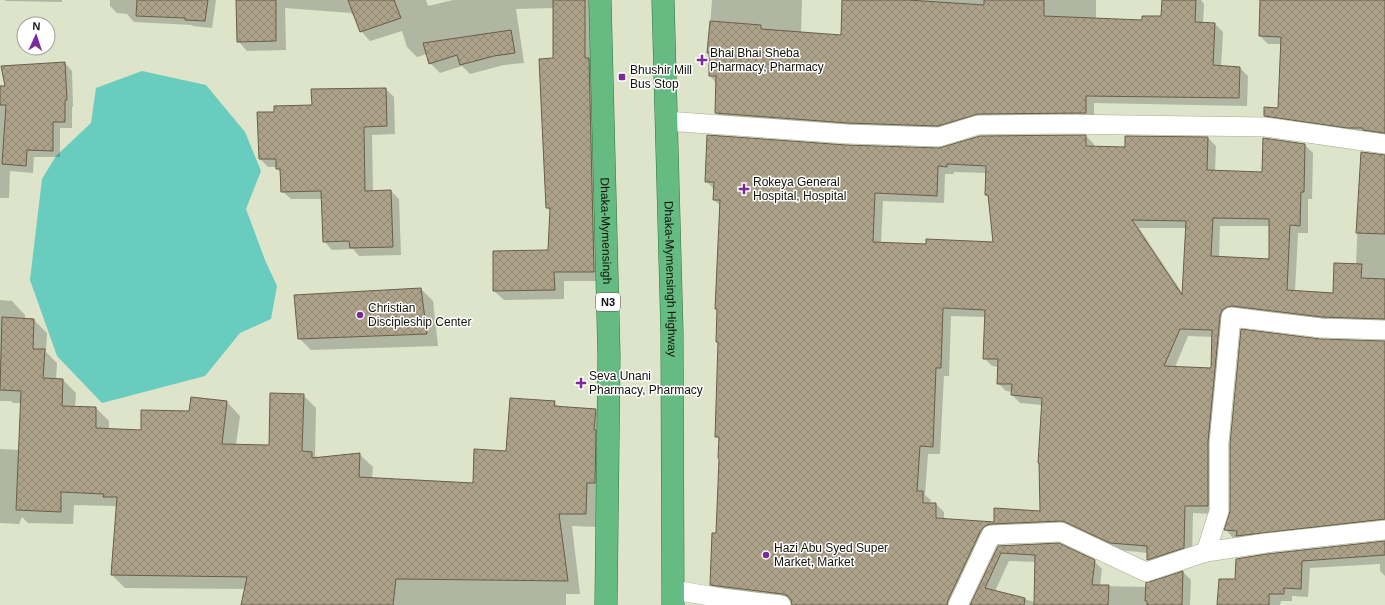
<svg xmlns="http://www.w3.org/2000/svg" width="1385" height="605" viewBox="0 0 1385 605" font-family="Helvetica,sans-serif">
<style>
.water{fill:#68ccbf}
.shadow{fill:#0003;fill-rule:evenodd}
.building{fill:url(#building-cross-hatch);stroke:#685e49;fill-rule:evenodd}
.lines{fill:none;stroke-linecap:round;stroke-linejoin:round}
.minor-casing{stroke:#a4aa92;stroke-width:20}
.trunk-casing{stroke:#2f7544;stroke-width:23}
.minor{stroke:#fff;stroke-width:19}
.trunk{stroke:#66bb83;stroke-width:22}
.poi-dot{fill:#7c2999;stroke:#fff;stroke-width:1.5}
.labels{text-anchor:middle;stroke-width:3;stroke-linejoin:round;paint-order:stroke}
.shield{fill:#fff;stroke:#585953;stroke-width:1}
.shield-label{font-size:11px;font-weight:bold;fill:#101209}
.poi-label{font-size:12px;fill:#101209;stroke:#fff;text-anchor:start}
.street-label{font-size:12px;fill:#101209;stroke:#fff}
</style>
<defs>
<pattern id="building-cross-hatch" width="8" height="8" patternUnits="userSpaceOnUse"><rect width="8" height="8" fill="#aca28a"/><path d="M0 0l8 8M0 8l8-8" fill="none" stroke="#938a76"/></pattern>
</defs>
<rect width="100%" height="100%" fill="#dde4ca"/>
<polygon class="water" points="142,71 206,85 245,132 261,171 246,209 265,260 277,286 271,319 240,333 205,376 102,403 57,356 30,280 42,179 56,156 91,123 96,88"/>
<g class="shadow">
<polygon points="5,0 62,0 62,2 6,1"/>
<polygon points="110,0 216,0 212,28 193,26 192,25 134,22 127,14 117,13 110,6"/>
<polygon points="237,0 426,0 428,6 453,0 593,0 604,281 564,281 564,299 504,300 494,291 548,251 551,211 547,208 554,59 554,8 516,9 524,63 504,65 470,74 462,66 440,73 430,63 427,54 417,57 407,47 402,31 370,41 361,31 356,19 351,13 285,8 286,50 247,51 238,41"/>
<polygon points="712,0 802,0 801,33 842,36 844,0 1096,0 1096,20 1143,21 1162,17 1163,0 1201,0 1204,4 1203,23 1215,24 1223,32 1221,67 1240,68 1248,76 1247,106 1094,103 1094,121 946,134 724,121 716,113 716,83 710,76 710,55 708,53"/>
<polygon points="1261,0 1385,0 1385,139 1273,124 1265,116 1279,109 1282,44 1268,44 1260,36"/>
<polygon points="65,63 72,71 73,107 72,107 72,128 60,128 60,157 34,157 33,173 10,171 9,198 0,198 0,87 7,87"/>
<polygon points="386,89 394,97 395,134 372,135 373,192 391,191 399,199 401,255 359,256 353,249 332,250 324,241 323,199 291,199 282,191 281,173 277,167 268,167 260,159 275,113"/>
<path d="M1086,136L1094,144V147L1126,148L1208,138L1216,146L1215,172L1263,173L1305,145L1313,153L1312,199H1308V233H1298L1295,292L1334,294L1356,265L1359,193L1385,156V326L1241,314L1216,514L1193,513L1192,556L1156,568L1148,560V553L1119,550L999,532L957,605H793L792,602L719,592L711,584L717,534L720,440L716,436L719,344L717,342L718,311L716,309L721,206L714,200V189L706,181L846,146L939,149ZM954,172L987,173L986,194L989,198L994,243L927,245L881,243L883,201L944,203L945,174H954ZM1220,226H1270V260L1219,257ZM1139,228H1186L1183,294ZM951,316L985,317L984,358L992,366L999,367L998,383L1006,391L1013,392L1012,395L1020,403L1042,405L1041,512L995,523L944,520V512L936,504H930L931,500L925,495L928,454H940L944,376H949ZM1188,336L1213,337L1212,369L1175,367Z"/>
<polygon points="421,289 433,301 438,346 311,350 299,338"/>
<polygon points="0,300 12,301 25,315 25,319 34,320 47,333 46,352 57,363 56,379 63,380 76,393 75,408 96,408 109,421 109,429 142,431 190,412 227,402 240,416 236,445 270,446 303,395 316,408 315,455 318,459 359,454 373,467 372,478 474,484 507,452 554,402 559,407 595,410 609,423 599,527 572,526 580,594 566,594 566,605 242,605 245,589 125,588 112,575 117,509 115,506 74,505 73,524 28,523 22,517 19,524 0,523 0,449 20,450 22,403 13,403 11,401 0,401"/>
<polygon points="1320,340 1385,342 1385,528 1233,538 1226,530"/>
<polygon points="1385,542 1385,576 1380,571 1380,564 1310,568 1308,597 1292,596 1292,601 1281,601 1280,605 1218,605 1236,580 1237,560"/>
<path d="M999,547L1094,561L1102,569L1100,586L1147,587L1150,583L1183,572L1191,580L1190,605H971ZM1009,561L1036,562L1035,602L995,591Z"/>
</g>
<g class="building">
<polygon points="137,0 208,0 205,21 185,20 185,18 136,16"/>
<polygon points="236,0 276,0 276,41 237,42"/>
<polygon points="348,0 394,0 401,18 360,32"/>
<polygon points="553,0 585,0 585,58 589,58 594,272 554,272 555,290 493,291 493,251 548,250 550,208 546,208 539,59 553,58"/>
<polygon points="842,0 908,0 984,5 984,0 1044,0 1044,16 1142,20 1142,16 1161,16 1162,0 1196,0 1195,22 1215,23 1213,65 1240,67 1239,98 1086,96 1086,113 978,114 938,126 848,123 715,113 716,76 709,76 709,53 707,53 710,21 761,25 761,29 841,35"/>
<polygon points="1260,0 1385,0 1385,133 1363,130 1363,128 1347,128 1264,116 1264,107 1278,108 1281,37 1259,36"/>
<polygon points="511,30 515,53 494,56 460,65 457,55 429,64 423,43"/>
<polygon points="65,62 67,100 65,100 65,122 53,122 53,151 27,150 26,166 2,164 6,105 0,105 0,86 5,86 1,66"/>
<polygon points="386,88 387,126 364,127 365,191 391,190 393,247 350,248 349,241 323,242 321,191 281,192 280,169 276,169 276,159 259,159 257,112 274,112 274,106 312,105 311,89"/>
<path d="M707,135L846,145L939,148L980,136L1086,135V146L1125,147V136L1208,137L1207,170L1262,172L1263,138L1305,144L1304,192H1301L1300,226L1290,225L1287,290L1333,293L1334,263L1362,264L1361,278L1385,279V319L1322,317L1232,306L1227,307L1222,310L1220,316L1208,442V506H1185L1184,548L1147,560V546L1110,543L1065,522L1061,521L991,524L985,526L981,530L948,600L947,605H792L791,600L788,596L783,594L710,585L712,533H716L719,459L718,458L719,437H715L718,342H716L717,309H715L720,200H713L714,182H705ZM947,164L986,166L985,195H988L993,242L926,239V244L873,242L875,193L937,196L938,166L947,167ZM1213,218L1269,219V259L1211,256ZM1132,220L1186,221L1182,295ZM943,308L985,310L983,359H998L997,384H1012L1011,395L1042,398L1038,463H1039L1040,511L994,508V522L936,518V503H923V491H917L920,446L933,447L936,368H941ZM1180,329L1212,330L1211,368L1164,366Z"/>
<polygon points="1361,152 1385,155 1385,234 1356,233"/>
<polygon points="421,288 427,334 298,339 294,295"/>
<polygon points="2,317 34,319 33,349 45,349 43,378 63,379 62,406 96,407 96,428 141,430 141,410 189,411 191,397 227,401 222,444 269,445 270,393 304,394 302,451 312,452 312,458 360,453 359,477 473,483 474,449 506,451 510,398 555,401 554,406 596,409 594,430 596,430 595,483 587,483 586,514 559,514 568,581 396,579 393,605 241,605 247,577 111,575 117,497 103,497 104,494 61,492 61,512 16,510 21,391 0,390"/>
<polygon points="1241,329 1320,339 1385,341 1385,519 1236,536 1237,531 1224,530 1230,511 1230,444"/>
<polygon points="1385,541 1385,555 1302,561 1301,589 1284,588 1284,594 1269,594 1269,605 1217,605 1219,579 1235,579 1236,559 1267,554"/>
<polygon points="1059,543 1095,560 1092,585 1109,585 1108,605 1034,605 1035,555 1001,553 985,588 1025,598 1024,605 970,605 998,546"/>
<polygon points="1183,571 1182,605 1147,605 1147,601 1145,601 1146,582 1149,582"/>
</g>
<g class="lines">
<defs>
<g id="minor">
<polyline points="666,121 847,134 939,137 978,125 1063,124 1265,127 1385,144"/>
<polyline points="1206,552 1219,511 1219,443 1231,317 1321,328 1385,330"/>
<polyline points="673,590 722,598 781,605"/>
<polyline points="958,605 991,535 1061,532 1146,572 1206,552 1266,543 1385,530"/>
</g>
<g id="trunk">
<path id="s1" d="M600,0L609,356L606,605"/>
<path id="s2" d="M663,0L672,333L673,605"/>
</g>
</defs>
<use href="#minor" class="minor-casing"/>
<use href="#trunk" class="trunk-casing"/>
<use href="#minor" class="minor"/>
<use href="#trunk" class="trunk"/>
</g>
<g class="poi-dot">
<path d="M700 54h4v4h4v4h-4v4h-4v-4h-4v-4h4z"/>
<rect x="618" y="73" width="8" height="8" rx="2"/>
<path d="M742 183h4v4h4v4h-4v4h-4v-4h-4v-4h4z"/>
<circle cx="360" cy="315" r="4"/>
<path d="M579 377h4v4h4v4h-4v4h-4v-4h-4v-4h4z"/>
<circle cx="766" cy="555" r="4"/>
</g>
<g class="labels">
<rect class="shield" x="596" y="293" width="24" height="18" rx="3"/>
<g class="shield-label">
<text x="608" y="306">N3</text>
</g>
<g class="poi-label">
<text x="710" y="57">Bhai Bhai Sheba<tspan x="710" dy="14">Pharmacy, Pharmacy</tspan></text>
<text x="630" y="74">Bhushir Mill<tspan x="630" dy="14">Bus Stop</tspan></text>
<text x="753" y="186">Rokeya General<tspan x="753" dy="14">Hospital, Hospital</tspan></text>
<text x="368" y="312">Christian<tspan x="368" dy="14">Discipleship Center</tspan></text>
<text x="589" y="380">Seva Unani<tspan x="589" dy="14">Pharmacy, Pharmacy</tspan></text>
<text x="774" y="552">Hazi Abu Syed Super<tspan x="774" dy="14">Market, Market</tspan></text>
</g>
<g class="street-label">
<text dy="4" stroke="none"><textPath href="#s1" startOffset="231">Dhaka-Mymensingh</textPath></text>
<text dy="4" stroke="none"><textPath href="#s2" startOffset="279">Dhaka-Mymensingh Highway</textPath></text>
</g>
</g>
<g transform="translate(36 36) rotate(3)"><circle r="19" fill="#ffffff" stroke="#9fa09d"/>
<path d="M0-3L7 15L0 10L-7 15Z" fill="#7c2999"/>
<text y="-6" font-size="11" font-weight="bold" text-anchor="middle" fill="#101209">N</text>
</g>
</svg>
